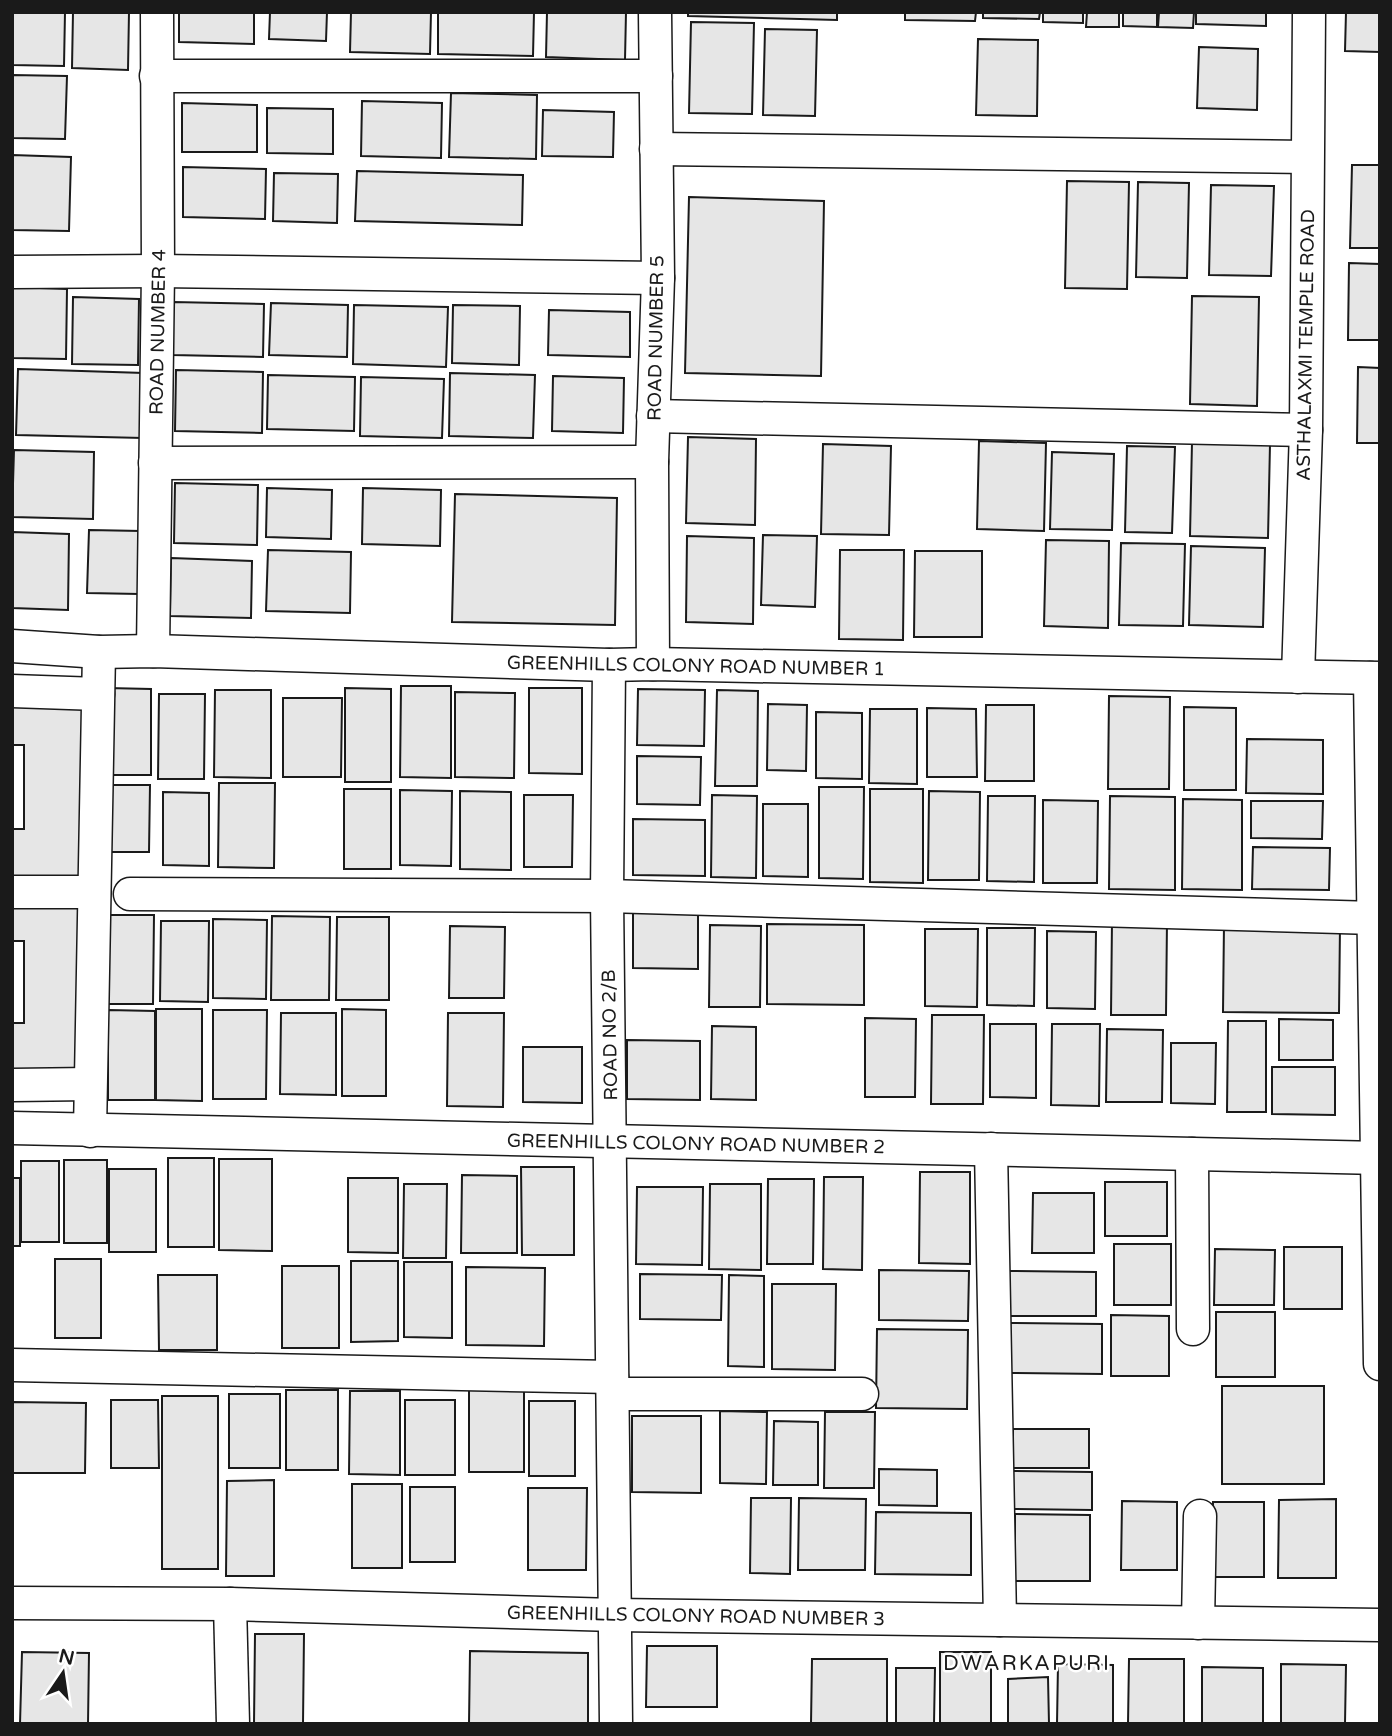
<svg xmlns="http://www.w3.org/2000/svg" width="1392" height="1736" viewBox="0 0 1392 1736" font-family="'Varela Round',sans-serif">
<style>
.building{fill:#e6e6e6;stroke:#1a1a1a;stroke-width:2}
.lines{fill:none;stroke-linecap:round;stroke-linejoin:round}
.minor-casing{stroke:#1a1a1a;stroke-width:35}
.minor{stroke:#fff;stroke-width:32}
.labels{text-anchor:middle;stroke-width:5;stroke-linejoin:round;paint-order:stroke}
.street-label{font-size:19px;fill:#1a1a1a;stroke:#fff}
.neighbourhood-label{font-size:21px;letter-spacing:2px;fill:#1a1a1a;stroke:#fff}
</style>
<rect width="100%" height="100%" fill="#fff"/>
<g class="building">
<polygon points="12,12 65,12 64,66 12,65"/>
<polygon points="73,12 129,12 128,70 72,68"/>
<polygon points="179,12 254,12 254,44 179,42"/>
<polygon points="270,12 327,12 326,41 269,39"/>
<polygon points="351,12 431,12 430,54 350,52"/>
<polygon points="438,12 534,12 533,56 438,54"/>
<polygon points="547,12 626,12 625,60 546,57"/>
<polygon points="688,12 837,12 837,20 688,16"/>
<polygon points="905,12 976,12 975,21 905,20"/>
<polygon points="983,12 1040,12 1039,19 983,18"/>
<polygon points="1043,12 1083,12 1083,23 1043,22"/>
<polygon points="1087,12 1119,12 1119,27 1086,27"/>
<polygon points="1123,12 1157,12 1157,27 1123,26"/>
<polygon points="1159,12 1194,12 1193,28 1158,27"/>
<polygon points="1196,12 1266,12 1266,26 1196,24"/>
<polygon points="1346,12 1380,12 1380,52 1345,51"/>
<polygon points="691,22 754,23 752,114 689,113"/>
<polygon points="765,29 817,30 815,116 763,115"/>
<polygon points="978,39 1038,40 1037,116 976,115"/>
<polygon points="1199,47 1258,49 1257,110 1197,108"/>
<polygon points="12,75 67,76 65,139 12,138"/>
<polygon points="451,93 537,95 536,159 449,157"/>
<polygon points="362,101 442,103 441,158 361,156"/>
<polygon points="182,103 257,105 257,152 182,152"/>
<polygon points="267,108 333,109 333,154 267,153"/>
<polygon points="543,110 614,112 613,157 542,156"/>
<polygon points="12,155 71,157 69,231 12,230"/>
<polygon points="1352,165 1380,165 1380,248 1350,248"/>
<polygon points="183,167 266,169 265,219 183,217"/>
<polygon points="357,171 523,175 522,225 355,221"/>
<polygon points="274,173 338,174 337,223 273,221"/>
<polygon points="1067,181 1129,182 1127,289 1065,288"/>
<polygon points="1138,182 1189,183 1187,278 1136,277"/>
<polygon points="1211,185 1274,186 1271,276 1209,275"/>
<polygon points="689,197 824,201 821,376 685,373"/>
<polygon points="1349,263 1380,264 1380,340 1348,340"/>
<polygon points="12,287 67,289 66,359 12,358"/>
<polygon points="1192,296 1259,297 1257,406 1190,404"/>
<polygon points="73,297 139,299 138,365 72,364"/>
<polygon points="173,302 264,304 263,357 172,355"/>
<polygon points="271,303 348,305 347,357 269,355"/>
<polygon points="354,305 448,307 446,367 353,364"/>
<polygon points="453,305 520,306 519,365 452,363"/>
<polygon points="549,310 630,312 630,357 548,355"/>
<polygon points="1358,367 1380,368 1380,443 1357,443"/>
<polygon points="18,369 144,373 143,438 16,435"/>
<polygon points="176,370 263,372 262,433 175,431"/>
<polygon points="450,373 535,375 533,438 449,436"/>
<polygon points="268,375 355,377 354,431 267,429"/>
<polygon points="553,376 624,378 623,433 552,431"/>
<polygon points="361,377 444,379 442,438 360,436"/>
<polygon points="688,437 756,439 755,525 686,523"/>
<polygon points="979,441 1046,443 1044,531 977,529"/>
<polygon points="1192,442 1270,444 1268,538 1190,536"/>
<polygon points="823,444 891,446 889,535 821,534"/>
<polygon points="1127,446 1175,447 1172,533 1125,532"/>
<polygon points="14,450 94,452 93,519 12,517"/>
<polygon points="1052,452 1114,454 1112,530 1050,529"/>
<polygon points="175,483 258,485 257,545 174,543"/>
<polygon points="267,488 332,490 331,539 266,537"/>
<polygon points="363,488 441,490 440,546 362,544"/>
<polygon points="455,494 617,498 615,625 452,622"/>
<polygon points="89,530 141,531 139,594 87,593"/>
<polygon points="12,532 69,534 68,610 12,608"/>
<polygon points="763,535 817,536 815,607 761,605"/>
<polygon points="687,536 754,538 753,624 686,622"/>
<polygon points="1046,540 1109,541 1108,628 1044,626"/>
<polygon points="1121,543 1185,544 1183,626 1119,625"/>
<polygon points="1191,546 1265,548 1263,627 1189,625"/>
<polygon points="268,550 351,552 350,613 266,611"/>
<polygon points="840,550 904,550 903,640 839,639"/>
<polygon points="915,551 982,551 982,637 914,637"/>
<polygon points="171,558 252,561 251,618 170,616"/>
<polygon points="401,686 451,686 451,778 400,777"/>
<polygon points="107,688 151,689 151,775 106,775"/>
<polygon points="345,688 391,689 391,782 345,782"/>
<polygon points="529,688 582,688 582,774 529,773"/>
<polygon points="638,689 705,690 704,746 637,745"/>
<polygon points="215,690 271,690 271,778 214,777"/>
<polygon points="717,690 758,691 757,786 715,786"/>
<polygon points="455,692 515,693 514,778 455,777"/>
<polygon points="159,694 205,694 204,779 158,779"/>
<polygon points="1109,696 1170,697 1169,789 1108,789"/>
<polygon points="283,698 342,698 341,777 283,777"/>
<polygon points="12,703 83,703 83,878 12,877 12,829 24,829 24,745 12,745"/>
<polygon points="768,704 807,705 806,771 767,770"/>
<polygon points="986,705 1034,705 1034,781 985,781"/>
<polygon points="1184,707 1236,708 1236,790 1184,790"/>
<polygon points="927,708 976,709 977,777 927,777"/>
<polygon points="870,709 917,709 917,784 869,783"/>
<polygon points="816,712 862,713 862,779 816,778"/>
<polygon points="1247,739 1323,740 1323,794 1246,793"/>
<polygon points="637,756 701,757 700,805 637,804"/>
<polygon points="219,783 275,783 274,868 218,867"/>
<polygon points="105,785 150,785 149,852 105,852"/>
<polygon points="819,787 864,787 863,879 819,878"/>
<rect x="344" y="789" width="47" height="80"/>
<polygon points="870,789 923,789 923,883 870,882"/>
<polygon points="400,790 452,791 451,866 400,865"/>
<polygon points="460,791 511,792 511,870 460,869"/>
<polygon points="929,791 980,792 979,880 928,880"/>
<polygon points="163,792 209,793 209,866 163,865"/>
<polygon points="524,795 573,795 572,867 524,867"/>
<polygon points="712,795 757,796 756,878 711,877"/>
<polygon points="988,796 1035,796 1034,882 987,881"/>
<polygon points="1110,796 1175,797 1175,890 1109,889"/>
<polygon points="1183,799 1242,800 1242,890 1182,889"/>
<polygon points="1043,800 1098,801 1097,883 1043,883"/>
<polygon points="1251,801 1323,801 1322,839 1251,838"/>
<polygon points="763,804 808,804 808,877 763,876"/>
<polygon points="633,819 705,820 705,876 633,875"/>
<polygon points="1253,847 1330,848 1329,890 1252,889"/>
<polygon points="12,897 83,897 82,1069 12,1069 12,1023 24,1023 24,941 12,941"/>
<polygon points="633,912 698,913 698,969 633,968"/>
<polygon points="103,915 154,915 153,1004 103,1004"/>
<polygon points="272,916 330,917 329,1000 271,1000"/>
<polygon points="337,917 389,917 389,1000 336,1000"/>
<polygon points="213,919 267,920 266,999 213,998"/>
<polygon points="1112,920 1167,921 1166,1015 1111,1015"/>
<polygon points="161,921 209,921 208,1002 160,1001"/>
<polygon points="767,924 864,925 864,1005 767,1004"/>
<polygon points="1224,924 1340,926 1339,1013 1223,1012"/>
<polygon points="710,925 761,926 760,1007 709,1007"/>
<polygon points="450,926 505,927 504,998 449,998"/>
<polygon points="987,928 1035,928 1034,1006 987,1005"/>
<polygon points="925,929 978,929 977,1007 925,1006"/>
<polygon points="1047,931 1096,932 1095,1009 1047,1008"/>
<polygon points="156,1009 202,1009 202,1101 156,1100"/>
<polygon points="342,1009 386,1010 386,1096 342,1096"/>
<polygon points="108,1010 155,1011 155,1100 108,1100"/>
<polygon points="213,1010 267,1010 266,1099 213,1099"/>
<polygon points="281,1013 336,1013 336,1095 280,1094"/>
<polygon points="448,1013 504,1013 503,1107 447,1106"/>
<polygon points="932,1015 984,1015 983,1104 931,1104"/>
<polygon points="865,1018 916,1019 915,1097 865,1097"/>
<polygon points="1279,1019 1333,1020 1333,1060 1279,1060"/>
<polygon points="1228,1021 1266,1021 1266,1112 1227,1112"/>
<polygon points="990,1024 1036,1024 1036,1098 990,1097"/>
<polygon points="1052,1024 1100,1024 1099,1106 1051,1105"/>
<polygon points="712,1026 756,1027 756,1100 711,1099"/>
<polygon points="1107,1029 1163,1030 1162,1102 1106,1102"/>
<polygon points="627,1040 700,1041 700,1100 627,1099"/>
<polygon points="1171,1043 1216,1043 1215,1104 1171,1103"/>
<polygon points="523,1047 582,1047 582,1103 523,1102"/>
<polygon points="1272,1067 1335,1067 1335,1115 1272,1114"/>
<rect x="168" y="1158" width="46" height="89"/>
<polygon points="219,1159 272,1159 272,1251 219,1250"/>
<rect x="64" y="1160" width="43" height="83"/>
<rect x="21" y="1161" width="38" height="81"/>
<polygon points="521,1167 574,1167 574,1255 522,1255"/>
<rect x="109" y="1169" width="47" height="83"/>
<polygon points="920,1172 970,1172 970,1264 919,1263"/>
<polygon points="462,1175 517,1176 517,1253 461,1253"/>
<polygon points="824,1177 863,1177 862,1270 823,1269"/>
<rect x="12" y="1178" width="8" height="68"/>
<polygon points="348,1178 398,1178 398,1253 348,1252"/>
<polygon points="768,1179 814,1179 813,1264 767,1264"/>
<rect x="1105" y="1182" width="62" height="54"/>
<polygon points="404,1184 447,1184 446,1258 403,1258"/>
<polygon points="710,1184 761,1184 761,1270 709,1269"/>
<polygon points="637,1187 703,1187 702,1265 636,1264"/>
<polygon points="1033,1193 1094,1193 1094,1253 1032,1253"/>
<rect x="1114" y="1244" width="57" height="61"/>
<rect x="1284" y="1247" width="58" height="62"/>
<polygon points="1215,1249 1275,1250 1274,1305 1214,1305"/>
<rect x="55" y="1259" width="46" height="79"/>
<polygon points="351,1261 398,1261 398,1341 351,1342"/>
<polygon points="404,1262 452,1262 452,1338 404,1337"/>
<rect x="282" y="1266" width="57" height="82"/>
<polygon points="466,1267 545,1268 544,1346 466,1345"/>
<polygon points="879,1270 969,1271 968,1321 879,1320"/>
<polygon points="1008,1271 1096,1272 1096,1316 1008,1316"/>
<polygon points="640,1274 722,1275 721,1320 640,1319"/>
<polygon points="158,1275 217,1275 217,1350 159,1350"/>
<polygon points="729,1275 764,1276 764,1367 728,1366"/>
<polygon points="772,1284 836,1284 835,1370 772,1369"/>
<rect x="1216" y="1312" width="59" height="65"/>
<polygon points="1111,1315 1169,1316 1169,1376 1111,1376"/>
<polygon points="1008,1323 1102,1324 1102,1374 1008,1373"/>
<polygon points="877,1329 968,1330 967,1409 876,1408"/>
<rect x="1222" y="1386" width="102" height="98"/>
<rect x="469" y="1387" width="55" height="85"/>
<rect x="286" y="1390" width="52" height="80"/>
<polygon points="350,1391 400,1391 400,1475 349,1474"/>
<rect x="229" y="1394" width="51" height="74"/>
<rect x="162" y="1396" width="56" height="173"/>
<polygon points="111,1400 158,1400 159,1468 111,1468"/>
<rect x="405" y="1400" width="50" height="75"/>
<rect x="529" y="1401" width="46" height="75"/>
<polygon points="12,1402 86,1403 85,1473 12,1473"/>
<polygon points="720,1411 767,1412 766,1484 720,1483"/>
<polygon points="825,1412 875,1412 874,1488 824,1488"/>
<polygon points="632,1416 701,1416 701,1493 632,1492"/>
<polygon points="774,1421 818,1422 818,1485 773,1485"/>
<rect x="1013" y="1429" width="76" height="39"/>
<polygon points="879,1469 937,1470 937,1506 879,1505"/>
<polygon points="1008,1471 1092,1472 1092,1510 1008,1509"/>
<polygon points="274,1480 274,1576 226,1576 227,1481"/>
<rect x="352" y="1484" width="50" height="84"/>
<rect x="410" y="1487" width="45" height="75"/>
<polygon points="528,1488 587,1488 586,1570 528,1570"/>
<polygon points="751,1498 791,1498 790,1574 750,1573"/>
<polygon points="799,1498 866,1499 865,1570 798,1570"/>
<polygon points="1336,1499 1336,1578 1278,1578 1279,1500"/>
<polygon points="1122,1501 1177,1502 1177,1570 1121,1570"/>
<rect x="1213" y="1502" width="51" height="75"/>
<polygon points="876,1512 971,1513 971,1575 875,1574"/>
<polygon points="1015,1514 1090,1515 1090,1581 1015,1581"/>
<polygon points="255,1634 304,1634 303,1724 254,1724"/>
<polygon points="647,1646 717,1646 717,1707 646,1707"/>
<polygon points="470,1651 588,1653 588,1724 469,1724"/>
<polygon points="22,1652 89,1653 88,1724 20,1724"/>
<rect x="940" y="1652" width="51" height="72"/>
<polygon points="812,1659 887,1659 887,1724 811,1724"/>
<polygon points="1129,1659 1184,1659 1184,1724 1128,1724"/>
<polygon points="1058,1664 1113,1665 1113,1724 1057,1724"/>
<polygon points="1281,1664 1346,1665 1345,1724 1281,1724"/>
<polygon points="1202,1667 1263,1668 1263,1724 1202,1724"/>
<polygon points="896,1668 935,1668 934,1724 896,1724"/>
<polygon points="1048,1677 1049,1724 1008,1724 1008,1679"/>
</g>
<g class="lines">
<defs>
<g id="minor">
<polyline points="156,76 656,76"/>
<polyline points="656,149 1307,157"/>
<polyline points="12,272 158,271 658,278"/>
<polyline points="653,416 1306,430"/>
<polyline points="155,463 652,462"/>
<polyline points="12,646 99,652 153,651 609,665 653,664 1380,678"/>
<polyline points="153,651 158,271 157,12"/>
<polyline points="653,664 652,462 658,278 655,12"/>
<polyline points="609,665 607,896 616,1724"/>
<polyline points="1298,677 1306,430 1309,12"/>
<polyline points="1370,678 1380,1364"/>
<polyline points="12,691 98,694"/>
<polyline points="12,892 94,892"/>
<polyline points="130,894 607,896 1374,918"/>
<polyline points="12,1085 90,1084"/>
<polyline points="12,1128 1380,1158"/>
<polyline points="90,1131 99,652"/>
<polyline points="991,1149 1000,1620"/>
<polyline points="1192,1154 1193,1329"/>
<polyline points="12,1365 612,1377"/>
<polyline points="613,1394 862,1394"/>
<polyline points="12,1603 230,1604 615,1615 1380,1625"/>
<polyline points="230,1604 233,1724"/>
<polyline points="1198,1623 1200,1516"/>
</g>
</defs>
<use href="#minor" class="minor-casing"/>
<use href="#minor" class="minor"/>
</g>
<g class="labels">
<g class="street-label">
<text transform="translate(157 332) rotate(-89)" y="7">ROAD NUMBER 4</text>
<text transform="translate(655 338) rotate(-89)" y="7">ROAD NUMBER 5</text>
<text transform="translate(1305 345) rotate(-89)" y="7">ASTHALAXMI TEMPLE ROAD</text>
<text transform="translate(696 665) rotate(1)" y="7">GREENHILLS COLONY ROAD NUMBER 1</text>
<text transform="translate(609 1035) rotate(-91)" y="7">ROAD NO 2/B</text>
<text transform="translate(696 1143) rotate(1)" y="7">GREENHILLS COLONY ROAD NUMBER 2</text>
<text transform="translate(696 1615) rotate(1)" y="7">GREENHILLS COLONY ROAD NUMBER 3</text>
</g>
<g class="neighbourhood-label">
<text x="1027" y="1670">DWARKAPURI</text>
</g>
</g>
<rect width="1392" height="1736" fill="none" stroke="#1a1a1a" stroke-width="28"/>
<g transform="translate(63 1673) rotate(13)" stroke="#ffffff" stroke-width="5" paint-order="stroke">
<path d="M0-5L12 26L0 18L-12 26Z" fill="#1a1a1a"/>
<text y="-10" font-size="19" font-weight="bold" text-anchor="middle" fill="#1a1a1a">N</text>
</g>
</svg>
